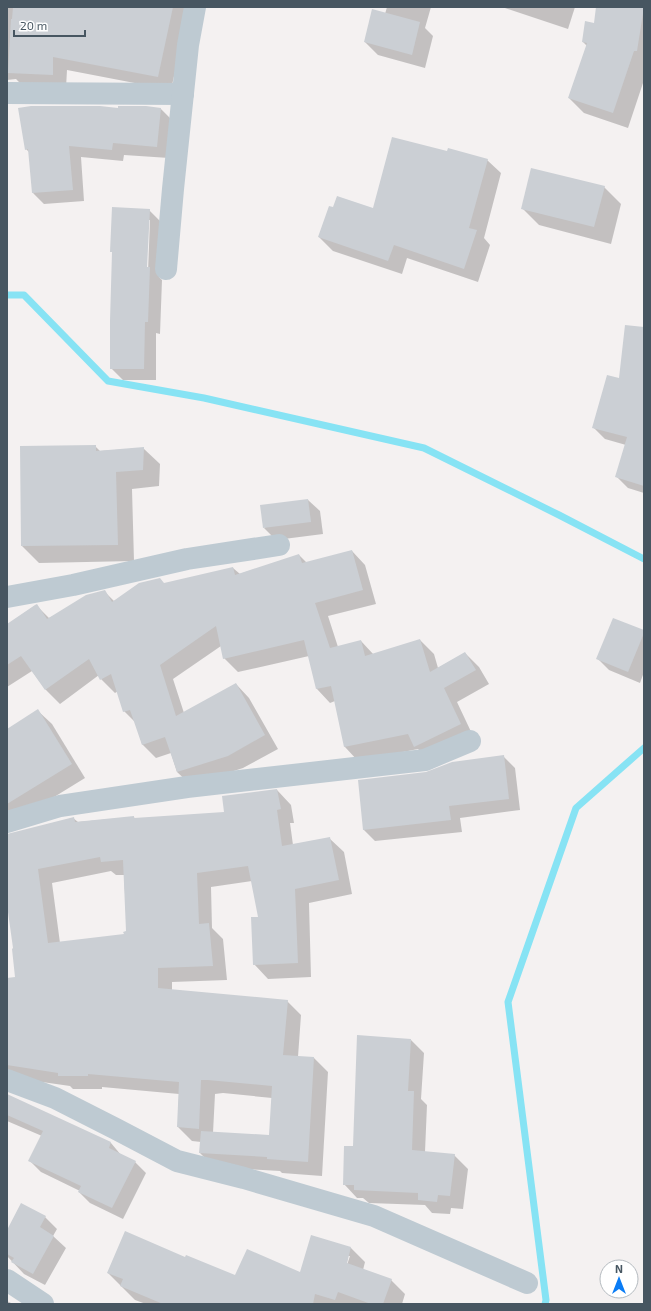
<svg xmlns="http://www.w3.org/2000/svg" width="651" height="1311" viewBox="0 0 651 1311" font-family="'Exo 2',sans-serif">
<style>
.shadow{fill:#0003;fill-rule:evenodd}
.lines{fill:none;stroke-linecap:round;stroke-linejoin:round}
.stream{stroke:#87e3f4;stroke-width:7}
.building{fill:#cbcfd4;fill-rule:evenodd}
.street{stroke:#becad2;stroke-width:22}
</style>
<rect width="100%" height="100%" fill="#f4f1f1"/>
<g class="shadow">
<polygon points="7,7 189,7 171,90 67,70 66,88 23,86 16,79 7,80"/>
<polygon points="387,7 431,7 425,28 433,36 425,68 378,55 365,42 385,14"/>
<polygon points="502,7 575,7 568,29"/>
<polygon points="597,7 644,7 644,80 628,128 584,113 569,98 587,46 583,42 595,24"/>
<polygon points="160,108 172,120 169,158 124,155 123,161 81,157 84,201 44,204 33,193 29,152 26,149 119,109"/>
<polygon points="448,153 487,160 501,173 484,238 490,245 478,282 407,258 402,274 333,251 319,237 374,210"/>
<polygon points="604,187 621,204 611,244 539,225 522,208"/>
<path d="M149,210L161,222L159,277L162,280L160,334L156,333V380H123L111,368ZM148,220H150L148,272H146Z"/>
<polygon points="644,396 644,493 628,488 617,477 626,445 605,439 593,427"/>
<polygon points="95,446 100,451 143,448 160,464 159,486 132,489 134,561 39,563 22,546 21,447"/>
<polygon points="308,500 320,511 323,534 276,540 264,528"/>
<polygon points="352,551 365,565 376,604 328,616 338,647 361,641 374,655 420,640 434,654 438,668 465,653 479,667 489,684 457,702 474,738 429,760 418,749 358,761 345,747 335,701 330,703 317,689 309,656 238,672 224,658 221,646 173,679 184,713 236,684 249,698 278,749 243,768 191,785 177,772 171,753 156,758 142,744 136,723 124,711 118,691 115,693 101,679 99,675 60,704 46,690 32,671 7,687 7,625 36,605 49,618 105,592 114,601 165,584 233,568 240,574 299,555 307,563"/>
<polygon points="644,632 644,672 640,683 609,670 597,658"/>
<polygon points="38,711 52,724 85,778 7,826 7,730"/>
<polygon points="503,756 515,768 520,810 460,818 462,832 375,841 363,829 427,773"/>
<path d="M277,790L291,805L294,823H290L293,845L329,838L344,852L352,894L309,903L311,977L268,979L254,964L260,918L252,881L211,887L212,928L223,939L227,980L172,982V990L287,1001L301,1015L298,1057L314,1058L328,1072L322,1176L282,1173L280,1171L214,1167L200,1153L201,1142L192,1141L178,1127L179,1094L102,1087V1089H73L70,1086L14,1078L7,1071V979L17,978L15,949L7,898V835L73,818L78,822L134,817L135,819L225,813ZM111,871L116,875H124L127,932L125,935L60,943L52,883ZM223,1093L272,1098L270,1136L213,1133L215,1094Z"/>
<polygon points="411,1040 424,1053 421,1099 427,1105 425,1152 454,1155 468,1169 463,1209 451,1208 450,1214 432,1213 425,1205 369,1203 363,1198 357,1198 344,1184 354,1147"/>
<polygon points="7,1095 111,1143 121,1155 135,1162 146,1173 123,1219 90,1203 79,1192 80,1191 41,1172 30,1161 42,1136 7,1121"/>
<polygon points="45,1217 57,1229 53,1236 66,1248 45,1285 24,1274 7,1256 7,1232"/>
<path d="M312,1236L351,1248L365,1262L363,1270L391,1280L405,1294L402,1304H146L135,1300L108,1273L186,1258L236,1276L301,1273ZM348,1256H350L346,1268Z"/>
<polygon points="7,1301 13,1304 7,1304"/>
</g>
<g class="lines">
<g class="stream">
<polyline points="7,295 24,295 108,381 204,398 424,448 559,515 644,559"/>
<polyline points="545,1304 546,1300 508,1002 576,808 644,748"/>
</g>
</g>
<g class="building">
<polygon points="13,7 173,7 158,77 53,57 53,75 8,73 11,19 12,19"/>
<polygon points="596,7 644,7 637,51 634,51 613,113 568,98 587,43 582,42 585,21 594,23"/>
<polygon points="372,9 420,22 412,55 364,42"/>
<polygon points="31,106 100,106 118,108 118,106 146,106 161,108 157,147 113,143 112,150 69,146 73,190 32,193 28,149 25,150 18,108"/>
<polygon points="392,137 447,151 448,148 488,159 469,228 477,230 464,269 394,245 388,261 318,237 329,206 333,207 337,196 373,208"/>
<polygon points="531,168 605,186 594,227 521,209"/>
<polygon points="112,207 150,209 147,267 150,267 148,322 145,322 144,369 110,369 110,321 112,252 110,252"/>
<polygon points="625,325 644,327 644,486 615,477 627,437 592,428 607,375 619,378"/>
<polygon points="96,445 96,451 144,447 143,470 116,472 118,545 21,546 20,446"/>
<polygon points="308,499 311,522 263,528 260,505"/>
<polygon points="352,550 363,590 315,603 330,648 361,640 365,656 420,639 430,672 465,652 476,670 444,688 461,724 414,747 408,734 344,747 331,686 316,689 304,640 223,659 216,626 160,665 176,716 236,683 265,735 228,756 177,772 165,737 142,745 130,710 123,712 111,674 100,680 89,659 45,690 21,656 7,665 7,624 35,605 37,604 47,619 86,595 105,590 112,602 139,583 160,578 164,583 233,567 235,575 299,554 302,563"/>
<polygon points="613,618 644,630 644,633 628,672 596,659"/>
<polygon points="38,709 72,764 7,804 7,729"/>
<polygon points="504,755 509,799 449,806 451,820 363,830 358,780 426,772 452,762"/>
<path d="M277,789L281,809L277,810L282,846L330,837L339,880L295,889L298,963L253,965L251,917H258L248,866L197,873L199,924L209,923L213,966L158,968V988L288,1000L283,1055L314,1057L308,1162L267,1159V1157L199,1153L201,1131L269,1135L272,1086L208,1080H201L199,1129L177,1127L179,1082L88,1074V1076H58V1073L7,1065V978L15,977L12,949L13,948L7,905V834L74,817L75,822L134,816V818L224,812L222,796ZM100,857L101,862L123,860L126,931L123,932L124,934L48,943L38,869Z"/>
<polygon points="357,1035 411,1039 408,1091 414,1091 412,1150 455,1154 450,1196 438,1195 437,1202 418,1200 418,1193 354,1190 354,1185 343,1185 344,1146 353,1146"/>
<polygon points="7,1094 111,1142 109,1148 136,1161 112,1208 78,1192 81,1186 28,1161 43,1131 7,1115"/>
<polygon points="21,1203 46,1216 40,1227 54,1236 33,1274 11,1262 14,1258 7,1254 7,1230"/>
<polygon points="125,1231 185,1257 186,1255 235,1275 247,1249 300,1272 311,1235 351,1247 347,1263 392,1279 383,1304 371,1304 338,1292 335,1300 315,1294 313,1304 163,1304 120,1286 123,1279 107,1273"/>
</g>
<g class="lines">
<g class="street">
<polyline points="7,93 183,94"/>
<polyline points="166,269 173,189 188,45 195,7"/>
<polyline points="7,597 73,585 187,559 279,545"/>
<polyline points="7,822 60,806 187,787 425,760 470,741"/>
<polyline points="7,1080 55,1098 116,1129 177,1161 244,1178 374,1216 527,1283"/>
<polyline points="7,1280 43,1304"/>
</g>
</g>
<rect width="651" height="1311" fill="none" stroke="#475661" stroke-width="16"/>
<g transform="translate(619 1279)"><circle r="19" fill="#ffffff" stroke="#b5bbc0"/>
<path d="M0-3L7 15L0 10L-7 15Z" fill="#0a7cf5"/>
<text y="-6" font-size="11" font-weight="bold" text-anchor="middle" fill="#475661">N</text>
</g>
<path d="M14 30v6h71v-6" fill="none" stroke="#475661" stroke-width="2"/>
<text x="20" y="30" font-size="12" fill="#475661" stroke="#ffffff" stroke-width="3" paint-order="stroke">20 m</text>
</svg>
